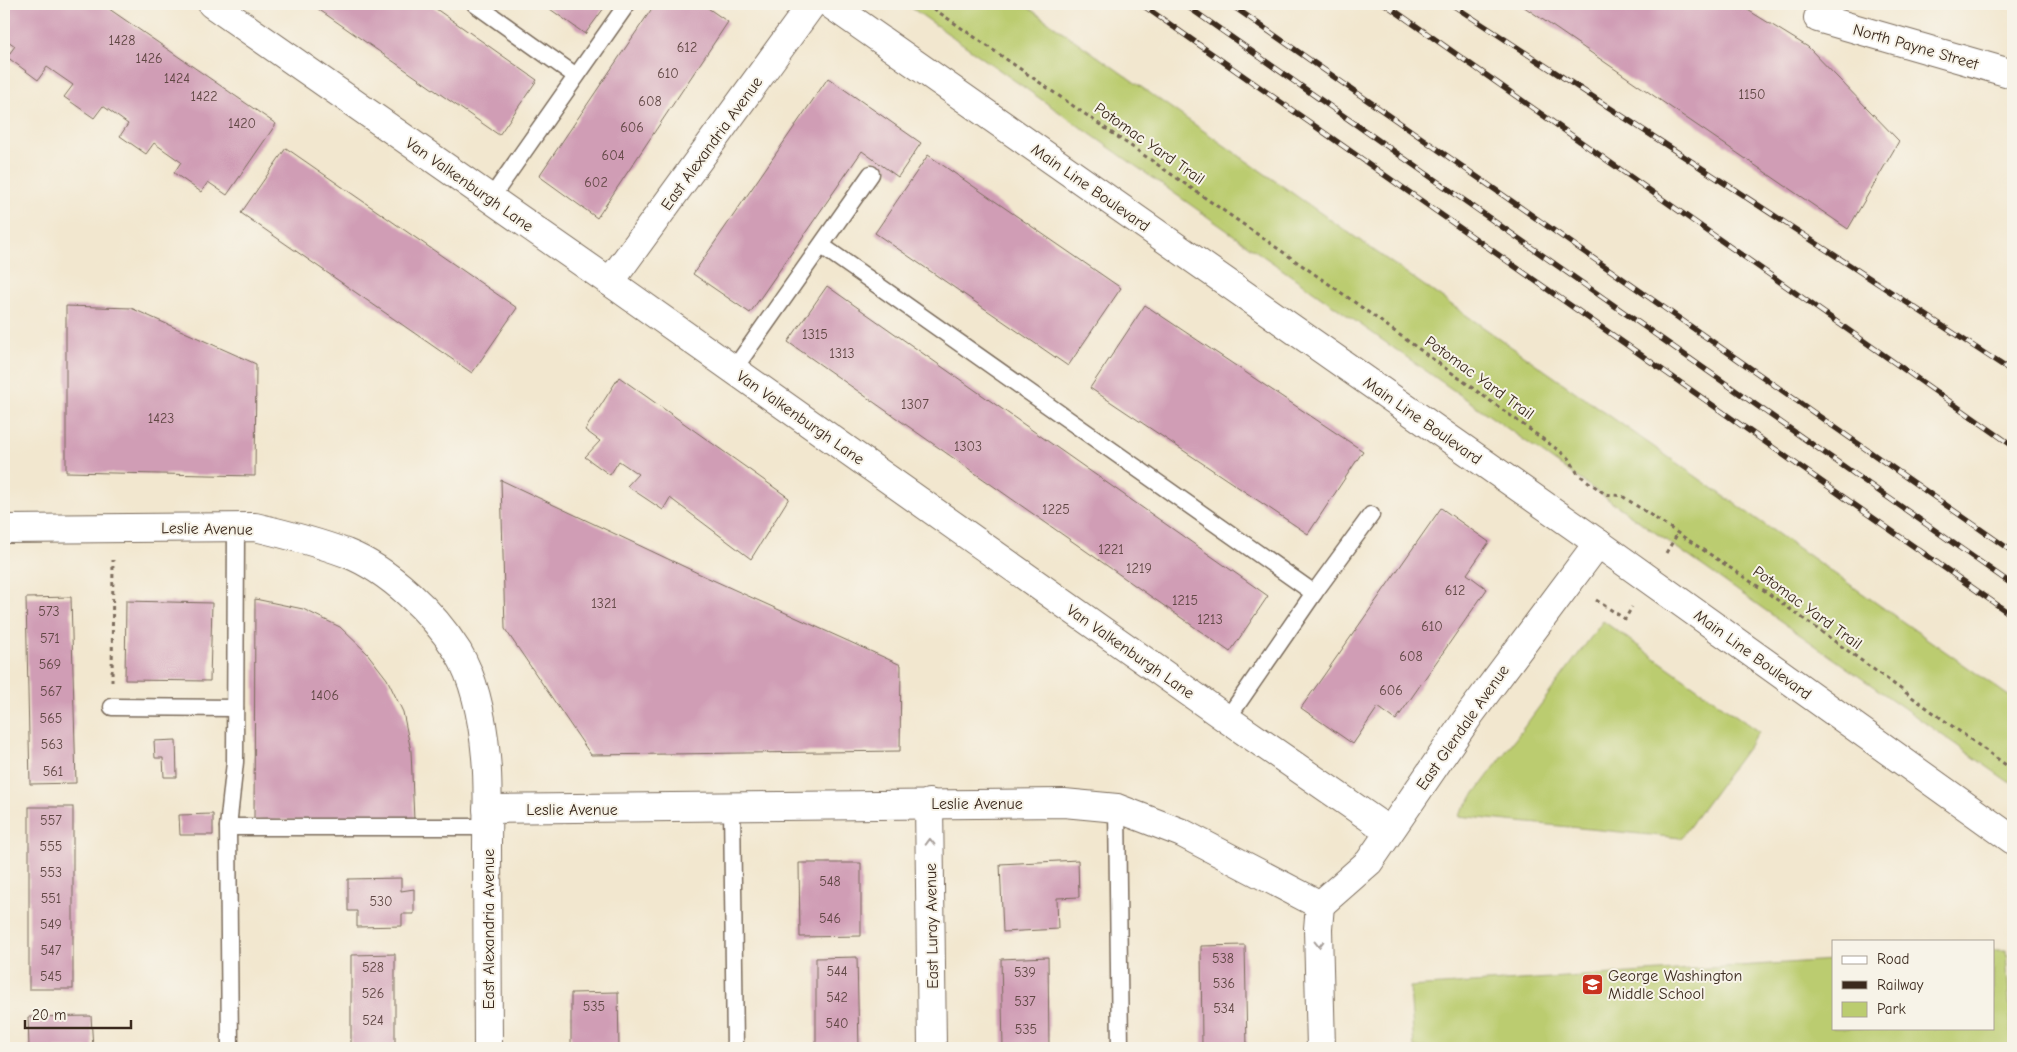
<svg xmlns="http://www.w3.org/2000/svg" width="2017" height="1052" viewBox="0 0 2017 1052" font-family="'Comic Neue',sans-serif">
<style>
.green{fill:#bbcc6f;stroke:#7b7b46}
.building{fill:#d09db5}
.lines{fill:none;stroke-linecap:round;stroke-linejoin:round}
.service-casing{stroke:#7b6c5c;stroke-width:19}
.minor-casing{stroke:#7b6c5c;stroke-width:30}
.tertiary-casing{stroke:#7b6c5c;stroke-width:30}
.path{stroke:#7b6c5c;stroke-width:3;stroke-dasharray:4 4;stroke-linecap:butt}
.service{stroke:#fff;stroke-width:16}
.minor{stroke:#fff;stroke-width:28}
.tertiary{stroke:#fff;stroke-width:28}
.rail-casing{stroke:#3b2a1e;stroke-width:5.5}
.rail{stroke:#f7f3e8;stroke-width:4;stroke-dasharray:11;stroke-linecap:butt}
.oneway{stroke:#a79f9a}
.labels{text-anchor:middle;stroke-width:4;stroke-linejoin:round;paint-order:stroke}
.number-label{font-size:14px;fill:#604744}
.street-label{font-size:16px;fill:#3b2a1e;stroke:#f7f3e8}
.poi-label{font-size:16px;fill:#3b2a1e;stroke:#f7f3e8;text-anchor:start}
</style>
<rect width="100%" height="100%" fill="#f7f3e8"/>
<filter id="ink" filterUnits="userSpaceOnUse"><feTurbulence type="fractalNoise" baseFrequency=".02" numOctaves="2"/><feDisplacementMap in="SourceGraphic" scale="10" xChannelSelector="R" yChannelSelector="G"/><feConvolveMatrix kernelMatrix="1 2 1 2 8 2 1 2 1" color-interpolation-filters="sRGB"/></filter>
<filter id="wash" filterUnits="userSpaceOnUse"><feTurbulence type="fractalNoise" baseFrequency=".0096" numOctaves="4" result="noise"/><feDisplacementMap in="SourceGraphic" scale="20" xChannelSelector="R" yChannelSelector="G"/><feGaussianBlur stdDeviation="1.12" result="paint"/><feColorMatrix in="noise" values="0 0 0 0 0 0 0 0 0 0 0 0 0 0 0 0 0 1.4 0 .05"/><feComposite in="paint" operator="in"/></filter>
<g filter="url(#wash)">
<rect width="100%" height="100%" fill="#f2e7cf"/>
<g class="green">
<polygon points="906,4 1023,4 2013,699 2013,785"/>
<polygon points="1603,621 1759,732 1681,838 1458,816"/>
<polygon points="1993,950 2006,950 2012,1048 1414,1048 1410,987 1833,960 1833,1028 1993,1028"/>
</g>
<g id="blocks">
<g class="building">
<polygon points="10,4 102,4 276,124 227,195 208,182 201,192 174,173 181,162 154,143 146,154 120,136 128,124 103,106 94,118 64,97 73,85 47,67 38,80 7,57 15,46 4,38 4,13"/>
<polygon points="311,4 429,4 537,80 499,135"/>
<polygon points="543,4 607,4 585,34"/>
<polygon points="655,4 702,4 728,22 597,218 539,176"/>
<polygon points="1520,4 1738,4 1808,47 1899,141 1848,229"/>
<polygon points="828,78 921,143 898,177 862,151 750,313 693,274"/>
<polygon points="286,148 517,308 472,373 241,213"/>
<polygon points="928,155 1121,288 1068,366 875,233"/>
<polygon points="827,286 1268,596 1230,652 788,342"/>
<polygon points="1145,305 1363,451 1308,534 1090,388"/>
<polygon points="66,306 131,308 256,364 255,476 66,472"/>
<polygon points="619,377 789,498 751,559 670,498 663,510 627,486 638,474 619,461 610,475 585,457 600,441 585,430"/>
<polygon points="501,480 704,576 901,665 900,751 591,755 505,629"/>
<polygon points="1441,508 1489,542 1467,574 1487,589 1396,720 1378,707 1353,744 1301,708"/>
<polygon points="71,597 76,783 30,784 26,598"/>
<polygon points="255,599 303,609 340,627 367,653 387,679 403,712 411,751 414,820 254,820"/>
<polygon points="126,601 212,603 210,681 125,680"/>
<polygon points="176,740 177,777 164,777 163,758 155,758 154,741"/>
<rect x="29" y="807" width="44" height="182"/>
<polygon points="213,814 213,835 180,835 179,815"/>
<polygon points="1078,860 1079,897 1057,898 1058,929 1003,932 1000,864"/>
<polygon points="799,863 861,863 861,936 800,937"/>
<polygon points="401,878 401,891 414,889 414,914 402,914 402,926 357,927 357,911 348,911 348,879"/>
<polygon points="1245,945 1247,1048 1202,1048 1201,946"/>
<polygon points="395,954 395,1048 351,1048 351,955"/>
<polygon points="857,957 859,1048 816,1048 816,958"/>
<polygon points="1048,957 1049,1048 1003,1048 1001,959"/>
<polygon points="618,992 619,1048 571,1048 571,993"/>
<polygon points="91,1016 93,1048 29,1048 28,1017"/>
</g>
</g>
</g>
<g filter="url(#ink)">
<use href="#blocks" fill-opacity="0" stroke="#7b6c5c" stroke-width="1"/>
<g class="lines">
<defs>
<g id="service">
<polyline points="475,4 576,76"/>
<polyline points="491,198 627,4"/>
<polyline points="822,246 1314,593"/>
<polyline points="734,369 871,174"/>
<polyline points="112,707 235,708"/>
<polyline points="1227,719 1314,593 1371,515"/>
<polyline points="732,806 735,1048"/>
<polyline points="1117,808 1120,1048"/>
<polyline points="228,827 487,827"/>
<polyline points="230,1048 228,827 235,762 236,527"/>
</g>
<g id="minor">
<polyline points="212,4 610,282 1227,719 1389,831"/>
<polyline points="1818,18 2013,74"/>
<polyline points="610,282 812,4"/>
<path d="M4,529L255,527C285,534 316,542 346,553C389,570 433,612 458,652C476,682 483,723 486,757C489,787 487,818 487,848C487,915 488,981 488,1048"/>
<polyline points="929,803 932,1048"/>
<polyline points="487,809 1064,803 1117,808 1182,833 1320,905 1318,929 1321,1048"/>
<polyline points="1320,905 1369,862 1471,713 1598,543"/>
</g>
<polyline id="tertiary" points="830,4 1598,543 2013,840"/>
</defs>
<use href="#service" class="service-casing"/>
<use href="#minor" class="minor-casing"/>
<use href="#tertiary" class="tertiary-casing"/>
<g class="path">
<polyline points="927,4 1346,296 1569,458 1578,474 1605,494 1622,496 1765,591 2013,770"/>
<polyline points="1666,553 1678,533"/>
<polyline points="1596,600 1625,619 1632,607"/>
<polyline points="112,682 113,560"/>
</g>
<use href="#service" class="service"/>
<use href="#minor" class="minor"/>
<use href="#tertiary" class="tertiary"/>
<defs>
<g id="rail">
<polyline points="1141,4 2013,616"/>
<polyline points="1184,4 2013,585"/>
<polyline points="1230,4 2013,552"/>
<polyline points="1385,4 2013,446"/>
<polyline points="1451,4 2013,372"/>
</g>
</defs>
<use href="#rail" class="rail-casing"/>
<use href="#rail" class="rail"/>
</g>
<defs><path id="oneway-chevron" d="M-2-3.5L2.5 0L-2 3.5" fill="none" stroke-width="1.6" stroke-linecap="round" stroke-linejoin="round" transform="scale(1.25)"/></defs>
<g class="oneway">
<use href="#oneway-chevron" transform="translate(930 842) rotate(-91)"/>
<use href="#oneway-chevron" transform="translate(1319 944) rotate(89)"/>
</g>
</g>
<defs>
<symbol id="school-square" viewBox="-11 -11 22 22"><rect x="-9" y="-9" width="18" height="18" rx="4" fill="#c8321e" stroke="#f7f3e8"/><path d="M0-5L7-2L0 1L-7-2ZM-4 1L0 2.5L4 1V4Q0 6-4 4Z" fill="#fff"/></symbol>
</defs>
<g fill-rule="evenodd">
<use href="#school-square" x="1580" y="972" width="25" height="25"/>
</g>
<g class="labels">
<g class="number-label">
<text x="122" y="45">1428</text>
<text x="687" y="52">612</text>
<text x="149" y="63">1426</text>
<text x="668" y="78">610</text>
<text x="177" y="83">1424</text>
<text x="1752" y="99">1150</text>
<text x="204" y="101">1422</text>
<text x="650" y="106">608</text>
<text x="242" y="128">1420</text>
<text x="632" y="132">606</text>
<text x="613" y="160">604</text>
<text x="596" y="187">602</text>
<text x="815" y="339">1315</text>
<text x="842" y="358">1313</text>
<text x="915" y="409">1307</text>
<text x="161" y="423">1423</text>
<text x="968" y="451">1303</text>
<text x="1056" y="514">1225</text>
<text x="1111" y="554">1221</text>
<text x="1139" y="573">1219</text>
<text x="1455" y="595">612</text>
<text x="1185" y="605">1215</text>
<text x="604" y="608">1321</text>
<text x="49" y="616">573</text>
<text x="1210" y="624">1213</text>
<text x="1432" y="631">610</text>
<text x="50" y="643">571</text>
<text x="1411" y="661">608</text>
<text x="50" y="669">569</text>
<text x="1391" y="695">606</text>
<text x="51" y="696">567</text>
<text x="325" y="700">1406</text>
<text x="51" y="723">565</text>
<text x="52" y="749">563</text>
<text x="53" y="776">561</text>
<text x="51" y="825">557</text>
<text x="51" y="851">555</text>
<text x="51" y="877">553</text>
<text x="830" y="886">548</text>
<text x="51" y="903">551</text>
<text x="381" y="906">530</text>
<text x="830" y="923">546</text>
<text x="51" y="929">549</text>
<text x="51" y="955">547</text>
<text x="1223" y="963">538</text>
<text x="373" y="972">528</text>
<text x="837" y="976">544</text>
<text x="1025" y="977">539</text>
<text x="51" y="981">545</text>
<text x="1224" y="988">536</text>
<text x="373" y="998">526</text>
<text x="837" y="1002">542</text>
<text x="1025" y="1006">537</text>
<text x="594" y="1011">535</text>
<text x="1224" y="1013">534</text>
<text x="373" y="1025">524</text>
<text x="837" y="1028">540</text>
<text x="1026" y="1034">535</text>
</g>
<g class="street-label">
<text transform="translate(1916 46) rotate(16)" y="6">North Payne Street</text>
<text transform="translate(711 143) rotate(-54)" y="6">East Alexandria Avenue</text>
<text transform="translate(1150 143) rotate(35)" y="6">Potomac Yard Trail</text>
<text transform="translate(470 184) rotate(35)" y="6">Van Valkenburgh Lane</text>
<text transform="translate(1091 187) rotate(35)" y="6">Main Line Boulevard</text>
<text transform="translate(1480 377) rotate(36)" y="6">Potomac Yard Trail</text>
<text transform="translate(801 417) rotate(35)" y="6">Van Valkenburgh Lane</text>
<text transform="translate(1423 420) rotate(35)" y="6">Main Line Boulevard</text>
<text transform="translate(207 528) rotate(1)" y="6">Leslie Avenue</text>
<text transform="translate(1808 607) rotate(36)" y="6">Potomac Yard Trail</text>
<text transform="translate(1131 651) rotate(35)" y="6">Van Valkenburgh Lane</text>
<text transform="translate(1753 654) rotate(36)" y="6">Main Line Boulevard</text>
<text transform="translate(1462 727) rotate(-55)" y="6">East Glendale Avenue</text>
<text x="977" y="809">Leslie Avenue</text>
<text x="572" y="815">Leslie Avenue</text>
<text transform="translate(931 926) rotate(-91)" y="6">East Luray Avenue</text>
<text transform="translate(488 929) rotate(-90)" y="6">East Alexandria Avenue</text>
</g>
<g class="poi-label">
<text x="1608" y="981">George Washington<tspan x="1608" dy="18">Middle School</tspan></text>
</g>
</g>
<rect width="2017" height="1052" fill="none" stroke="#f7f3e8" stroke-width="20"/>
<rect x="1832" y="940" width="162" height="90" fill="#f7f3e8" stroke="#aca397"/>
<rect x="1842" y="956" width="25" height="8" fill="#ffffff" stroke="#aca397"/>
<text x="1877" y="964" font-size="15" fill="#3b2a1e">Road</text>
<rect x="1842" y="981" width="25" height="8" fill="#3b2a1e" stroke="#aca397"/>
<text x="1877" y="990" font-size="15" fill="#3b2a1e">Railway</text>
<rect x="1842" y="1002" width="25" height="15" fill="#bbcc6f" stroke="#aca397"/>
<text x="1877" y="1014" font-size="15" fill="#3b2a1e">Park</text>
<path d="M25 1020v8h106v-8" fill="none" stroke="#3b2a1e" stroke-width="2.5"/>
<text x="32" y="1020" font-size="15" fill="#3b2a1e" stroke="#f7f3e8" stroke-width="4" paint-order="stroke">20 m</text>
</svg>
